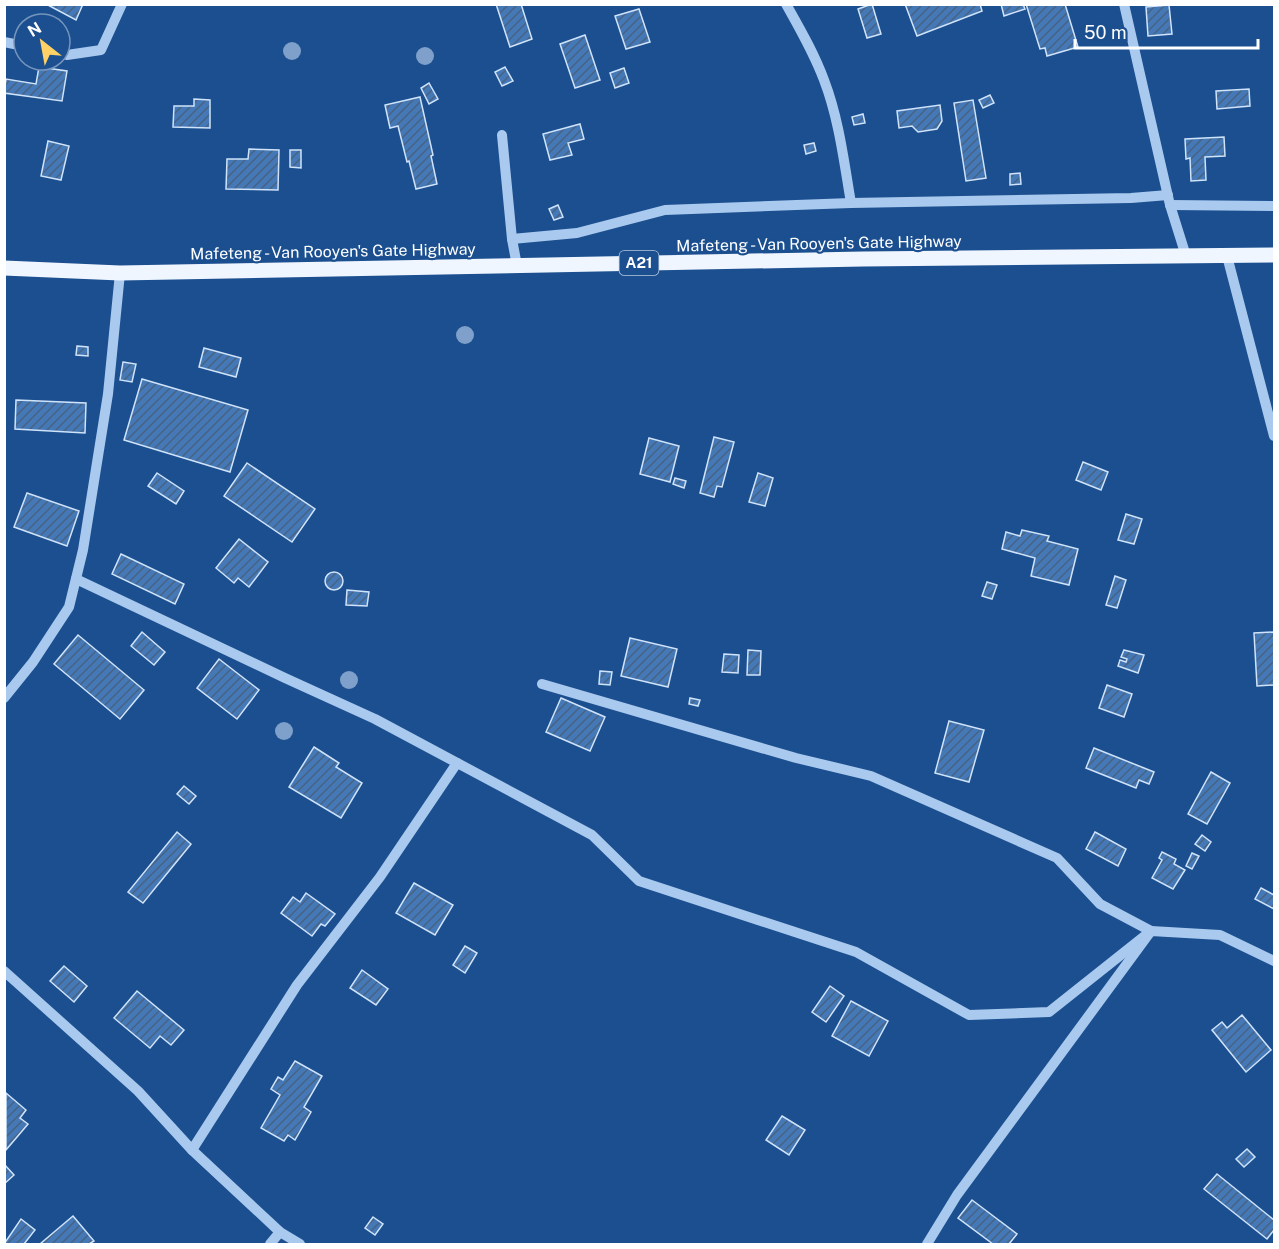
<svg xmlns="http://www.w3.org/2000/svg" width="1279" height="1249" viewBox="0 0 1279 1249" font-family="'Public Sans',sans-serif">
<style>
.building{fill:url(#building-hatch);stroke:#cfe3fa;stroke-width:1.5}
.lines{fill:none;stroke-linecap:round;stroke-linejoin:round}
.minor{stroke:#a9c9ee;stroke-width:10}
.major{stroke:#f0f6ff;stroke-width:15}
.tree{fill:#7ea0ca}
.labels{text-anchor:middle;stroke-width:4.5;stroke-linejoin:round;paint-order:stroke}
.shield{fill:#1b4f8f;stroke:#bbcadd;stroke-width:1.5}
.shield-label{font-size:15px;font-weight:bold;fill:#fff}
.street-label{font-size:16px;fill:#fff;stroke:#1b4f8f}
</style>
<defs>
<pattern id="building-hatch" width="6" height="6" patternUnits="userSpaceOnUse" patternTransform="scale(1.5)"><rect width="6" height="6" fill="#4478b7"/><path d="M-1 1l2-2M0 6l6-6M5 7l2-2" fill="none" stroke="#486282"/></pattern>
</defs>
<rect width="100%" height="100%" fill="#1b4f8f"/>
<g class="building">
<polygon points="46,4 83,4 76,20"/>
<polygon points="496,4 521,4 532,39 510,47"/>
<polygon points="872,4 881,34 867,38 858,9"/>
<polygon points="905,4 980,4 982,11 917,36"/>
<polygon points="1001,4 1023,4 1025,9 1004,16"/>
<polygon points="1026,4 1065,4 1078,47 1047,56 1045,48 1040,49"/>
<polygon points="1169,5 1172,34 1148,36 1146,7"/>
<polygon points="639,9 650,42 626,49 615,16"/>
<polygon points="585,35 600,80 575,88 560,44"/>
<polygon points="39,67 67,71 62,101 4,93 6,79 36,84"/>
<polygon points="505,67 513,81 502,86 495,72"/>
<polygon points="624,68 629,83 615,88 610,73"/>
<polygon points="429,83 438,99 429,104 421,88"/>
<polygon points="1249,89 1250,106 1217,109 1216,91"/>
<polygon points="990,95 994,103 983,108 979,100"/>
<polygon points="420,97 433,155 431,156 437,184 416,189 409,161 407,162 398,126 390,128 385,105"/>
<polygon points="194,99 210,100 210,128 173,127 174,106 194,106"/>
<polygon points="973,100 986,178 966,181 954,103"/>
<polygon points="940,105 942,121 937,129 918,132 912,126 899,128 897,111"/>
<polygon points="863,114 865,123 854,125 852,117"/>
<polygon points="580,124 584,139 568,143 572,155 550,160 543,134"/>
<polygon points="1224,137 1225,156 1205,157 1206,180 1191,181 1190,158 1186,159 1185,139"/>
<polygon points="48,141 69,146 61,180 41,176"/>
<polygon points="814,143 816,151 806,154 804,145"/>
<polygon points="249,149 279,150 278,190 226,189 227,159 248,159"/>
<polygon points="290,150 301,150 301,168 290,167"/>
<polygon points="1020,173 1021,184 1010,185 1010,174"/>
<polygon points="558,205 563,217 554,220 549,209"/>
<polygon points="77,346 88,347 88,356 76,355"/>
<polygon points="204,348 241,358 236,377 199,367"/>
<polygon points="123,362 136,364 132,382 120,380"/>
<polygon points="142,379 248,410 230,472 124,440"/>
<polygon points="16,400 86,403 85,433 15,429"/>
<polygon points="714,437 734,442 722,487 717,486 714,497 700,493"/>
<polygon points="649,438 679,446 670,482 640,474"/>
<polygon points="1083,462 1108,472 1101,490 1076,480"/>
<polygon points="247,463 315,509 292,542 224,496"/>
<polygon points="157,473 184,491 176,504 148,486"/>
<polygon points="758,473 773,478 765,506 749,502"/>
<polygon points="675,478 686,481 684,488 673,484"/>
<polygon points="27,493 79,511 67,546 14,527"/>
<polygon points="1126,514 1142,519 1134,544 1118,540"/>
<polygon points="1022,530 1049,536 1047,541 1078,549 1069,585 1031,576 1035,558 1002,549 1006,532 1020,536"/>
<polygon points="239,539 268,562 249,587 238,578 234,583 216,568"/>
<polygon points="121,554 184,584 175,604 112,574"/>
<circle cx="334" cy="581" r="9"/>
<polygon points="1115,576 1126,580 1117,608 1106,605"/>
<polygon points="987,582 997,585 992,599 982,596"/>
<polygon points="347,590 369,592 367,606 346,605"/>
<polygon points="142,632 165,652 154,665 131,646"/>
<polygon points="1274,632 1274,685 1257,686 1254,633"/>
<polygon points="78,635 144,690 120,719 54,664"/>
<polygon points="630,638 677,649 668,687 621,676"/>
<polygon points="748,650 761,651 760,675 747,675"/>
<polygon points="1124,650 1144,655 1138,673 1118,666 1120,660 1126,662 1127,659 1121,657"/>
<polygon points="724,654 739,655 738,673 722,672"/>
<polygon points="219,659 259,690 237,719 197,688"/>
<polygon points="600,671 612,672 610,685 599,684"/>
<polygon points="1107,685 1132,694 1124,717 1099,708"/>
<polygon points="561,698 605,717 590,751 546,732"/>
<polygon points="690,698 700,700 698,706 689,704"/>
<polygon points="949,721 984,730 969,782 935,773"/>
<polygon points="314,747 339,763 336,767 362,783 341,818 289,787"/>
<polygon points="1094,748 1154,772 1149,784 1139,780 1136,788 1086,768"/>
<polygon points="1211,772 1230,783 1207,824 1188,814"/>
<polygon points="184,786 196,796 189,804 177,794"/>
<polygon points="177,832 191,844 143,903 128,892"/>
<polygon points="1095,832 1126,849 1118,866 1086,849"/>
<polygon points="1202,835 1211,842 1205,851 1195,844"/>
<polygon points="1162,852 1176,859 1174,864 1185,870 1173,889 1152,878 1162,860 1159,858"/>
<polygon points="1192,853 1199,856 1192,869 1186,866"/>
<polygon points="414,883 453,905 435,935 396,913"/>
<polygon points="1261,888 1274,895 1274,909 1255,899"/>
<polygon points="306,893 335,914 325,926 321,924 312,936 281,913 293,897 300,902"/>
<polygon points="465,946 477,953 465,973 453,965"/>
<polygon points="64,966 87,986 74,1002 50,981"/>
<polygon points="362,970 388,989 376,1005 350,988"/>
<polygon points="830,986 844,996 826,1022 812,1012"/>
<polygon points="137,991 184,1030 171,1045 160,1036 150,1048 114,1018"/>
<polygon points="851,1001 888,1021 869,1056 832,1036"/>
<polygon points="1242,1015 1271,1050 1246,1072 1212,1030 1222,1022 1227,1028"/>
<polygon points="295,1061 322,1076 304,1107 311,1112 295,1140 288,1135 284,1141 261,1128 280,1095 271,1089 278,1077 283,1080"/>
<polygon points="6,1093 26,1110 20,1118 28,1124 6,1150"/>
<polygon points="782,1116 805,1130 789,1155 766,1140"/>
<polygon points="1247,1149 1255,1157 1244,1167 1236,1159"/>
<polygon points="4,1164 14,1175 4,1184"/>
<polygon points="1217,1174 1274,1220 1274,1230 1267,1239 1204,1189"/>
<polygon points="972,1200 1017,1234 1009,1244 993,1244 958,1218"/>
<polygon points="73,1216 94,1241 89,1244 40,1244"/>
<polygon points="373,1217 383,1224 375,1235 365,1228"/>
<polygon points="21,1219 35,1230 24,1244 4,1244"/>
</g>
<g class="lines">
<g class="minor">
<path d="M786,4C800,29 814,53 824,80C839,119 844,162 851,203"/>
<polyline points="1124,4 1170,205 1186,256"/>
<polyline points="4,42 24,46"/>
<polyline points="60,53 67,55 101,50 122,4"/>
<polyline points="502,135 512,239 517,266"/>
<polyline points="1170,205 1274,206"/>
<polyline points="512,239 577,233 665,210 851,203 1131,198 1168,195"/>
<polyline points="1227,256 1274,436"/>
<polyline points="76,579 285,678 375,719 592,835 639,881 856,952 969,1015 1049,1012 1151,931 1220,935 1274,961"/>
<polyline points="542,684 796,758 871,776 1057,858 1100,904 1151,931 957,1195 927,1244"/>
<polyline points="4,698 33,662 69,607 83,550 108,394 120,273"/>
<polyline points="4,971 138,1091 192,1150 280,1232 300,1244"/>
<polyline points="192,1150 297,985 380,877 457,763"/>
<polyline points="270,1244 280,1232"/>
</g>
<polyline class="major" points="4,268 120,273 863,259 1274,255"/>
</g>
<g class="tree">
<circle cx="292" cy="51" r="9"/>
<circle cx="425" cy="56" r="9"/>
<circle cx="465" cy="335" r="9"/>
<circle cx="349" cy="680" r="9"/>
<circle cx="284" cy="731" r="9"/>
</g>
<g class="labels">
<rect class="shield" x="619.5" y="251" width="39" height="24" rx="4.5"/>
<g class="shield-label">
<text x="639" y="268">A21</text>
</g>
<g class="street-label">
<text transform="translate(819 243) rotate(-1)" y="6">Mafeteng - Van Rooyen's Gate Highway</text>
<text transform="translate(333 251) rotate(-1)" y="6">Mafeteng - Van Rooyen's Gate Highway</text>
</g>
</g>
<rect width="1279" height="1249" fill="none" stroke="#ffffff" stroke-width="12"/>
<g transform="translate(42 42) rotate(329)"><circle r="28" fill="#1b4f8f" stroke="#7695bc" stroke-width="1.5"/>
<path d="M0-4.5L10 22L0 15L-10 22Z" fill="#ffd166"/>
<text y="-9" font-size="16" font-weight="bold" text-anchor="middle" fill="#ffffff">N</text>
</g>
<path d="M1075 39v9h183v-9" fill="none" stroke="#ffffff" stroke-width="3"/>
<text x="1084" y="39" font-size="18" fill="#ffffff" stroke="#1b4f8f" stroke-width="4.5" paint-order="stroke">50 m</text>
</svg>
